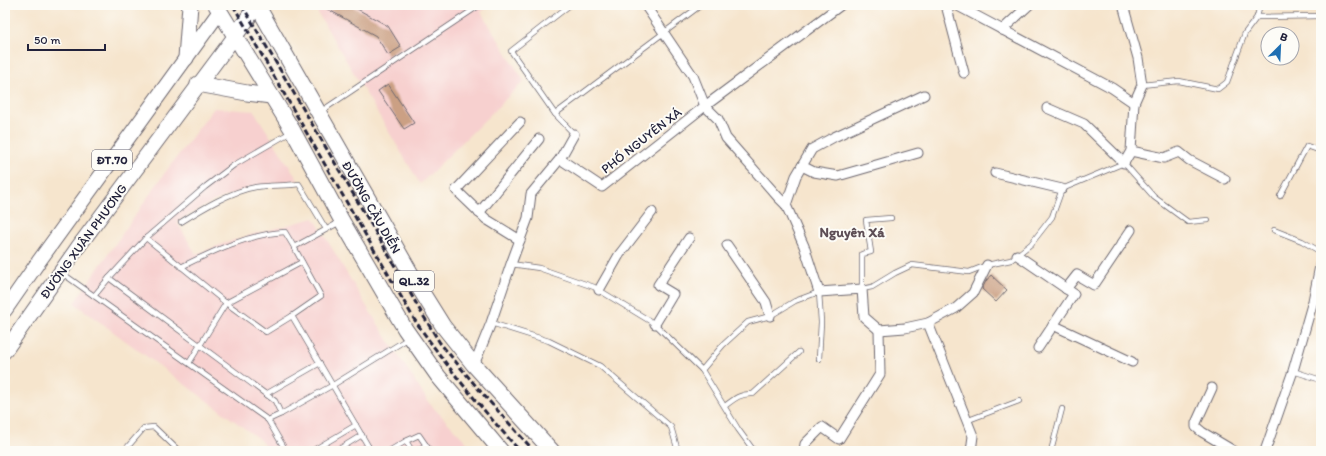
<svg xmlns="http://www.w3.org/2000/svg" width="1326" height="456" viewBox="0 0 1326 456" font-family="Itim,sans-serif">
<style>
.built{fill:#f7d0cf}
.building{fill:#cba084}
.lines{fill:none;stroke-linecap:round;stroke-linejoin:round}
.service-casing{stroke:#6c666e;stroke-width:6}
.minor-casing{stroke:#6c666e;stroke-width:11}
.primary-casing{stroke:#6c666e;stroke-width:16}
.trunk-casing{stroke:#6c666e;stroke-width:17}
.service{stroke:#fff;stroke-width:4.5}
.minor{stroke:#fff;stroke-width:9}
.primary{stroke:#fff;stroke-width:14}
.trunk{stroke:#fff;stroke-width:15}
.rail{stroke:#22223b;stroke-width:3;stroke-dasharray:6 3;stroke-linecap:butt}
.labels{text-anchor:middle;stroke-width:4;stroke-linejoin:round;paint-order:stroke}
.shield{fill:#fdfcf7;stroke:#646373;stroke-width:1}
.shield-label{font-size:12px;font-weight:bold;fill:#22223b}
.street-label{font-size:13px;fill:#22223b;stroke:#fdfcf7}
.neighbourhood-label{font-size:14px;font-weight:bold;fill:#5d4e55;stroke:#fdfcf7}
</style>
<rect width="100%" height="100%" fill="#fdfcf7"/>
<filter id="ink" filterUnits="userSpaceOnUse"><feTurbulence type="fractalNoise" baseFrequency=".025" numOctaves="2"/><feDisplacementMap in="SourceGraphic" scale="8" xChannelSelector="R" yChannelSelector="G"/><feConvolveMatrix kernelMatrix="1 2 1 2 8 2 1 2 1" color-interpolation-filters="sRGB"/></filter>
<filter id="wash" filterUnits="userSpaceOnUse"><feTurbulence type="fractalNoise" baseFrequency=".012" numOctaves="4" result="noise"/><feDisplacementMap in="SourceGraphic" scale="16" xChannelSelector="R" yChannelSelector="G"/><feGaussianBlur stdDeviation="0.9" result="paint"/><feColorMatrix in="noise" values="0 0 0 0 0 0 0 0 0 0 0 0 0 0 0 0 0 1.4 0 .05"/><feComposite in="paint" operator="in"/></filter>
<g filter="url(#wash)">
<rect width="100%" height="100%" fill="#f6e5cd"/>
<g class="built">
<polygon points="319,5 491,5 481,12 524,81 420,184 316,10"/>
<polygon points="214,108 254,111 298,180 252,187 214,201 190,214 177,222 196,254 225,243 254,234 314,218 367,307 429,403 475,451 269,451 259,439 74,303 164,174"/>
</g>
<g id="blocks">
<g class="building">
<polygon points="320,5 350,5 388,26 401,47 388,55 376,36"/>
<polygon points="388,84 414,123 404,129 378,91"/>
<polygon points="991,275 1007,290 996,302 982,289 986,281"/>
</g>
</g>
</g>
<g filter="url(#ink)">
<use href="#blocks" fill-opacity="0" stroke="#6c666e" stroke-width="1"/>
<g class="lines">
<defs>
<g id="service">
<polyline points="570,5 511,51 555,114 574,134"/>
<polyline points="1257,17 1321,16"/>
<polyline points="5,73 8,73"/>
<polyline points="1142,85 1179,81 1218,89 1227,82 1245,33 1257,17 1260,5"/>
<polyline points="320,112 480,5"/>
<polyline points="555,114 701,5"/>
<polyline points="1280,196 1307,146 1321,151"/>
<polyline points="891,218 866,220 871,252 862,254 862,289 872,287 895,273 912,265 969,272 987,265 1011,260 1031,244 1052,217 1062,189 1124,163 1154,197 1188,222 1208,220"/>
<path d="M181,222C202,209 231,191 256,187C270,185 285,186 299,184L326,229"/>
<polyline points="1274,230 1302,241 1321,252"/>
<polyline points="146,238 226,303 266,332 292,316 371,451"/>
<polyline points="511,264 539,268 594,287 655,324 702,370 738,429 754,451"/>
<path d="M181,267C213,251 249,234 285,232L294,247L340,222"/>
<polyline points="62,273 268,420"/>
<polyline points="94,296 109,278"/>
<polyline points="292,316 321,296 294,247"/>
<polyline points="491,323 549,341 600,366 671,427 678,451"/>
<polyline points="189,363 226,303 302,262"/>
<polyline points="702,370 723,345 748,322 770,316 795,301 819,292 821,322 819,359"/>
<polyline points="1293,371 1321,380"/>
<polyline points="266,394 320,363"/>
<path d="M725,406C734,399 741,393 753,394L799,352"/>
<polyline points="281,414 333,385 409,338"/>
<polyline points="966,421 1019,401"/>
<polyline points="406,441 419,435 430,451"/>
<polyline points="124,451 144,428 154,427 179,451"/>
<polyline points="286,451 268,420 281,414 275,401 109,278 146,238 205,187 234,165 291,132"/>
<polyline points="312,451 356,425"/>
<polyline points="336,451 362,435"/>
<polyline points="359,451 368,446"/>
<polyline points="389,451 406,441 412,451"/>
<polyline points="416,451 426,445"/>
<polyline points="1051,451 1062,409"/>
</g>
<g id="minor">
<polyline points="645,5 693,76 705,106 718,119 726,138 778,197 786,205 804,246 819,292 862,289 864,317 879,330 905,328 928,323 956,308 973,293 987,265"/>
<polyline points="946,5 964,73"/>
<polyline points="956,5 1112,88 1134,103"/>
<polyline points="1002,30 1029,5"/>
<polyline points="1047,108 1084,124 1124,163 1131,151 1134,103 1142,85 1138,58 1123,5"/>
<polyline points="520,122 456,190 486,219 520,240"/>
<polyline points="1131,151 1164,158 1179,152 1189,160 1225,179"/>
<polyline points="560,159 574,134"/>
<polyline points="802,166 814,172 838,176 918,153"/>
<polyline points="995,173 1062,189"/>
<polyline points="786,205 796,176 812,149 834,137 924,95"/>
<polyline points="479,213 539,139"/>
<polyline points="727,245 766,302 770,316"/>
<polyline points="1017,255 1074,294 1038,348"/>
<polyline points="1066,289 1077,275 1094,285 1131,230"/>
<polyline points="599,290 619,255 652,212"/>
<polyline points="928,323 973,436 971,451"/>
<polyline points="655,324 673,294 658,285 689,238"/>
<polyline points="1053,325 1132,362"/>
<polyline points="474,365 491,323 511,264 528,218 531,194 560,159 602,187 705,106 841,5"/>
<polyline points="1212,388 1196,423 1196,427 1202,432 1234,451"/>
<polyline points="804,451 805,444 822,427 839,439 880,374 879,330"/>
<polyline points="1265,451 1293,371 1313,301 1321,261"/>
</g>
<g id="primary">
<polyline points="5,310 39,261 220,11"/>
<polyline points="5,351 78,247 235,36"/>
</g>
<g id="trunk">
<polyline points="216,5 293,131 342,221 405,329 438,376 501,451"/>
<polyline points="257,5 418,286 443,326 474,365 552,451"/>
<polyline points="235,36 257,5"/>
<polyline points="186,58 190,5"/>
<polyline points="198,84 247,93 271,96"/>
</g>
</defs>
<use href="#service" class="service-casing"/>
<use href="#minor" class="minor-casing"/>
<use href="#primary" class="primary-casing"/>
<use href="#trunk" class="trunk-casing"/>
<use href="#service" class="service"/>
<use href="#minor" class="minor"/>
<use href="#primary" class="primary"/>
<use href="#trunk" class="trunk"/>
<g class="rail">
<path d="M233,5L414,319C446,366 482,409 520,451"/>
<polyline points="242,5 375,231 421,312 440,343 481,392 534,451"/>
</g>
</g>
</g>
<g class="labels">
<g class="shield">
<rect x="92" y="150" width="40" height="20" rx="3"/>
<rect x="394" y="271" width="40" height="20" rx="3"/>
</g>
<g class="shield-label">
<text x="112" y="164">ĐT.70</text>
<text x="414" y="285">QL.32</text>
</g>
<g class="street-label">
<text transform="translate(641 140) rotate(-38)" y="5">PHỐ NGUYÊN XÁ</text>
<text transform="translate(372 207) rotate(60)" y="5">ĐƯỜNG CẦU DIỄN</text>
<text transform="translate(83 241) rotate(-54)" y="5">ĐƯỜNG XUÂN PHƯƠNG</text>
</g>
<g class="neighbourhood-label">
<text x="852" y="237">Nguyên Xá</text>
</g>
</g>
<rect width="1326" height="456" fill="none" stroke="#fdfcf7" stroke-width="20"/>
<g transform="translate(1280 46) rotate(24)"><circle r="19" fill="#fdfcf7" stroke="#a5a5ac"/>
<path d="M0-3L7 15L0 10L-7 15Z" fill="#1f6fb2"/>
<text y="-6" font-size="11" font-weight="bold" text-anchor="middle" fill="#22223b">B</text>
</g>
<path d="M28 44v6h77v-6" fill="none" stroke="#22223b" stroke-width="2"/>
<text x="34" y="44" font-size="12" fill="#22223b" stroke="#fdfcf7" stroke-width="3" paint-order="stroke">50 m</text>
</svg>
